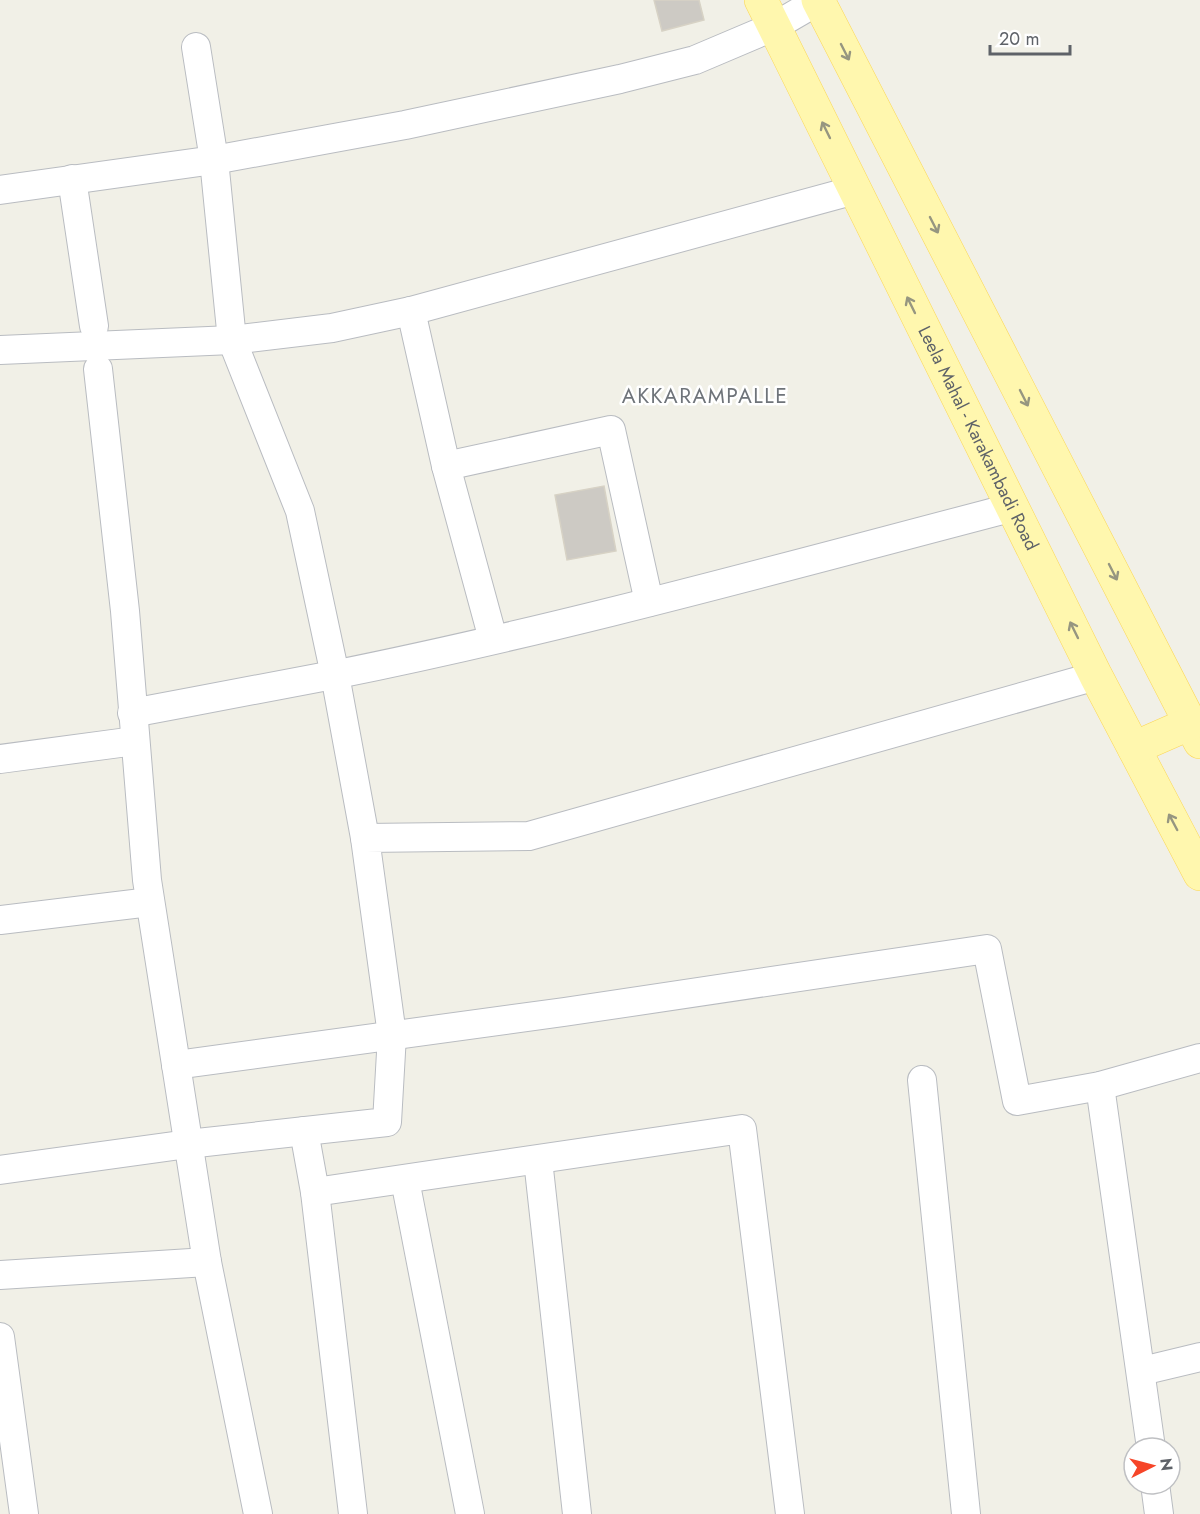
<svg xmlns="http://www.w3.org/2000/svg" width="1200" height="1514" viewBox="0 0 1200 1514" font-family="Jost,sans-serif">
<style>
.building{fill:#cdcac4;stroke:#d7d2c5;stroke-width:1.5}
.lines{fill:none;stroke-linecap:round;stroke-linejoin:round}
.street-casing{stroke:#b9bcc1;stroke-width:30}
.primary-casing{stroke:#fcd756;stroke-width:34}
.street{stroke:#fff;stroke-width:28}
.primary{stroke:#fff7ae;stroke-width:33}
.oneway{stroke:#969680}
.labels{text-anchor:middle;stroke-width:5;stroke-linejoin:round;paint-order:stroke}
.street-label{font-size:18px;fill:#5e6268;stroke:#fff}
.quarter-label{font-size:21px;letter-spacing:1.5px;fill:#6f747a;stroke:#fff}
</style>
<rect width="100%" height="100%" fill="#f1f0e7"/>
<g class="building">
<polygon points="654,0 699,0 704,20 662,31"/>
<polygon points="604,486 616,551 567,560 555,495"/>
</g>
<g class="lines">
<defs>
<g id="street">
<polyline points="196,47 214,160 232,340 300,511 335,675 365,838"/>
<polyline points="72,179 94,326"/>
<polyline points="0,190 214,160 405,125 620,79 695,60 775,26 818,1"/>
<polyline points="411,311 446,466 493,639"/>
<polyline points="0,350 232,340 332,328 411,311 855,190"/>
<polyline points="98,369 125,611 147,880 207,1262 258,1514"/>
<polyline points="446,466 611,430 649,602"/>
<path d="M132,713C199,700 267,688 333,675C562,629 788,566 1014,507"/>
<polyline points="0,759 135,741"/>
<polyline points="0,920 150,902"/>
<polyline points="176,1065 564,1012 987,949 1017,1101 1100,1086 1200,1058"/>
<polyline points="922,1080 966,1514"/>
<polyline points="1100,1086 1151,1448"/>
<polyline points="304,1131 315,1192 353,1514"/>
<polyline points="538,1160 577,1514"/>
<polyline points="0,1170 188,1144 387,1122 392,1035 365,838 529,836 1096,676"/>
<polyline points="405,1180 470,1514"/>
<polyline points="315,1192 742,1129 790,1514"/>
<polyline points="0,1275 207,1262"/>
<polyline points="0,1337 24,1514"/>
<polyline points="1142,1371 1200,1357"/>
<polyline points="1155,1484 1159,1514"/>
</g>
<g id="primary">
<path id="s1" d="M761,0L1096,676L1200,874"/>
<polyline points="818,0 1200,742"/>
<polyline points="1134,748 1191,723"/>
</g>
</defs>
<use href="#street" class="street-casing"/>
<use href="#primary" class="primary-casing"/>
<use href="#street" class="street"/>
<use href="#primary" class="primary"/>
</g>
<defs><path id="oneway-shaft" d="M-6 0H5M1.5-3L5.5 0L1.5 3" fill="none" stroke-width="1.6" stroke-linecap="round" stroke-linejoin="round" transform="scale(1.5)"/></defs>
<g class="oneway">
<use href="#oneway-shaft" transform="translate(845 52) rotate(63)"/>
<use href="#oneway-shaft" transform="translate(826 130) rotate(-116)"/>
<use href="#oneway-shaft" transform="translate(934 225) rotate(63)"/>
<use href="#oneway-shaft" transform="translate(911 305) rotate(-116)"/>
<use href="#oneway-shaft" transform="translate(1024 398) rotate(63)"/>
<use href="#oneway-shaft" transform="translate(1113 572) rotate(63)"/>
<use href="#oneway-shaft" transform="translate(1074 630) rotate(-116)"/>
<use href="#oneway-shaft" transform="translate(1173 822) rotate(-118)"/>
</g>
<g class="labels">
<g class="street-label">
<text dy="6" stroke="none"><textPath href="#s1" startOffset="489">Leela Mahal - Karakambadi Road</textPath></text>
</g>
<g class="quarter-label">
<text x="705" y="403">AKKARAMPALLE</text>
</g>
</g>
<g transform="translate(1152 1466) rotate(84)"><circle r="28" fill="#ffffff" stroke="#bfc0c3" stroke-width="1.5"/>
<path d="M0-4.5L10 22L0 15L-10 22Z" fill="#f64528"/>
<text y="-9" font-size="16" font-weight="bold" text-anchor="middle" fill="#5e6268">N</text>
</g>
<path d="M990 45v9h80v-9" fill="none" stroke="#5e6268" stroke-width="3"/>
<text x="999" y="45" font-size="18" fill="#5e6268" stroke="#ffffff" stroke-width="4.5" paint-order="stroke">20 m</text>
</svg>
